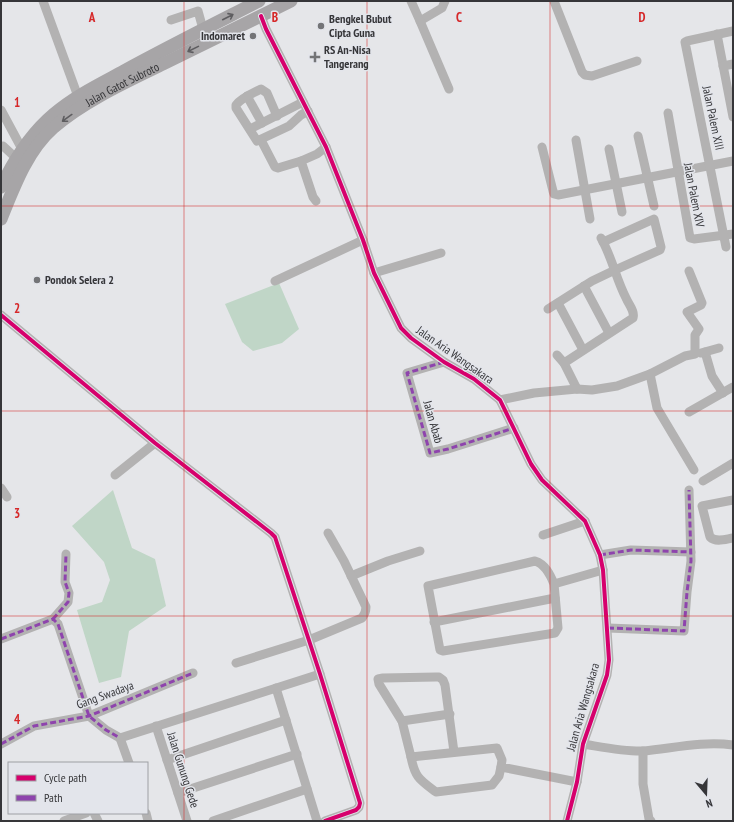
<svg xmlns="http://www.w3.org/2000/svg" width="734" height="822" viewBox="0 0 734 822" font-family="'PT Sans Narrow',sans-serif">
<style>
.green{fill:#c0d6c7}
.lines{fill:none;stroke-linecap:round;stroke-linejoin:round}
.minor{stroke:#b3b2b2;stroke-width:9}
.highway{stroke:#a7a5a7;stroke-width:13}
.quiet{stroke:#8e44ad;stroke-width:3;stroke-dasharray:6 3;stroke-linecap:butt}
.cycleway-casing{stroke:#e3e5eb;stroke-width:6}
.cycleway{stroke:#d6006c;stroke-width:4}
.oneway{stroke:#5e5d60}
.grid{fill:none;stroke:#d62828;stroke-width:1;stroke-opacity:0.55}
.poi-dot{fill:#737477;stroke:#e3e5eb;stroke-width:1.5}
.labels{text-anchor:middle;stroke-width:3;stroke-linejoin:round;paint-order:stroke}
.poi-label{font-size:12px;font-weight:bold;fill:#363639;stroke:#e3e5eb;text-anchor:start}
.street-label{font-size:12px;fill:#363639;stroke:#e3e5eb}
.grid-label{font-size:13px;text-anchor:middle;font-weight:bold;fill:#d62828;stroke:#e3e5eb;stroke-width:3;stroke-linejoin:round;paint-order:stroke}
</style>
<rect width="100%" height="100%" fill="#e5e6e9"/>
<g class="green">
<polygon points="279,283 299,329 282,343 253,351 242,342 225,304"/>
<polygon points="113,490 132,548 155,559 166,606 129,631 121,677 99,683 77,610 102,602 110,580 104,562 72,526"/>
</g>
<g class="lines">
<g class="minor">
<polyline points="43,1 80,102"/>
<polyline points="411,1 420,21 442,8 445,1"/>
<polyline points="554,1 582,72 585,75 592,76 637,61"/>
<polyline points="261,16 266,29 326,147 363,240 374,273 401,328 411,338 444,362 474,379 500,400 531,464 542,480 585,521 600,555 603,570 609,660 607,675 583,744 577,782 567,821"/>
<polyline points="171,20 198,11 203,29"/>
<polyline points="420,21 449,89"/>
<polyline points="717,34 733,117"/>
<polyline points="723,66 733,64"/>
<polyline points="247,96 262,123"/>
<polyline points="1,110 22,149"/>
<polyline points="668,113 690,238 694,239 733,234"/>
<path d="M277,116L267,93L261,89C253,93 241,98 236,105V108L257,141L289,126L301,115L308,111"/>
<polyline points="250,129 303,102"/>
<polyline points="638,136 654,206"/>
<polyline points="261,140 275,167 278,168 301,161"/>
<polyline points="576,140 590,219"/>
<polyline points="3,146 16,158"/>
<polyline points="542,147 553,191 554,194 558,195 733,161"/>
<polyline points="609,149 622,212"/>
<polyline points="316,201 313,197 301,161 317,154 326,147"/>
<polyline points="726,247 685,42 687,41 733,31"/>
<polyline points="374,273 441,253"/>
<polyline points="275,281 363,240"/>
<polyline points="584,286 609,333"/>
<polyline points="558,303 583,350"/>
<polyline points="548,309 592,281 615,270 660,250 661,247 654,219 603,242"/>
<polyline points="1,315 155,443 271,533 275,537 320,674 360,803 359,807 356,810 325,821"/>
<polyline points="705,352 712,376 723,393"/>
<polyline points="701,353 719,348"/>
<polyline points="557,355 564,363 577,389"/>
<polyline points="444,362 407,373 430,453 448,449 514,428"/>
<path d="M564,363L633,318C635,311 629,305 626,298C616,279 612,257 601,238"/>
<polyline points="650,374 657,408 694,470"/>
<polyline points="500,400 534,393 577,389 592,390 617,386 650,374 685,356 695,354 695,335 699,329 687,312 701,305 702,303 689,271"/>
<polyline points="689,412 733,387"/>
<polyline points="115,475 155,443"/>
<polyline points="703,481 733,463"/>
<polyline points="1,488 7,497"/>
<path d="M733,500L702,506L710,537C716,543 726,539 733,538"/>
<polyline points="543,535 585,521"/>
<polyline points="600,555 631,550 691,552"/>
<polyline points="351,576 388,561 420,551"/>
<path d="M554,584C550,574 545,564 535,561L428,586L440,650L443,651L555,633L558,628L554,584L603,570"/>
<polyline points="53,619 68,602 69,593 65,582 66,554"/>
<polyline points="434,622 555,598"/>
<polyline points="608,628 684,631 687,592 691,561 689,490"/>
<polyline points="1,639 53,619 58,624 89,716 106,730 120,738"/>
<path d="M236,663L309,640L362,618C365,614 366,612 366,607L344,561L328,533"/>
<polyline points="276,688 317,821"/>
<polyline points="402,721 450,714"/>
<polyline points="156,726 187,821"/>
<polyline points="1,744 34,726 89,716 193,673"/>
<path d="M583,744C602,747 626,752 644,751C674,748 703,741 733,745"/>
<polyline points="643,751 643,784 649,819 651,821"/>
<polyline points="454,752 445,685 443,680 439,677 436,677 383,678 378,679 379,684 402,721 411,757 497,748 502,760 501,767 577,782"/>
<path d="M411,757C415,778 420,780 436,792L492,785L499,776L501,767"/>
<polyline points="167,760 286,720"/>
<polyline points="129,763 120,738 320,674"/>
<polyline points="178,793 297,754"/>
<polyline points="94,813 98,821"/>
<polyline points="146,813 148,821"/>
<polyline points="64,821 86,813"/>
<polyline points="213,821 307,789"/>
</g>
<g class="highway">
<path d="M1,187C14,160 30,134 54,114C75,96 100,84 124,71C168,47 214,24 259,1"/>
<path id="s1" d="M1,219C14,187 27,151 53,128C82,102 128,81 163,64C206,43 249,22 291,1"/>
</g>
<g class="quiet">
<polyline points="444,362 407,373 430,453 448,449 514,428"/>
<polyline points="600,555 631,550 691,552"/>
<polyline points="53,619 68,602 69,593 65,582 66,554"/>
<polyline points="608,628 684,631 687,592 691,561 689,490"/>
<polyline points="1,639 53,619 58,624 89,716 106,730 120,738"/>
<polyline points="1,744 34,726 89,716 193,673"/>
</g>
<defs>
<g id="cycleway">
<polyline points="261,16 266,29 326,147 363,240 374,273 401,328 411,338 444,362 474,379 500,400 531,464 542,480 585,521 600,555 603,570 609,660 607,675 583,744 577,782 567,821"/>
<polyline points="1,315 155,443 271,533 275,537 320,674 360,803 359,807 356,810 325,821"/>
</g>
</defs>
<use href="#cycleway" class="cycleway-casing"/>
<use href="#cycleway" class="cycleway"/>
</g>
<defs><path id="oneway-shaft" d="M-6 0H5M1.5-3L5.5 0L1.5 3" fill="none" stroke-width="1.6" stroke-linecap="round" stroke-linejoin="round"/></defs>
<g class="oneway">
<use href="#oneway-shaft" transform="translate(228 17) rotate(-27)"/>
<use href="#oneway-shaft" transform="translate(193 49) rotate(154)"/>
<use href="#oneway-shaft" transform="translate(67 118) rotate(144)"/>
</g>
<path class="grid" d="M184,1V821M367,1V821M550,1V821M1,206H733M1,411H733M1,616H733"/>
<g class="poi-dot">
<circle cx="321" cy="26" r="4"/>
<circle cx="253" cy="36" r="4"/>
<path d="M313 51h4v4h4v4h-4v4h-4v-4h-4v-4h4z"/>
<circle cx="37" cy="280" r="4"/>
</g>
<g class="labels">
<g class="poi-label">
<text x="329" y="23">Bengkel Bubut<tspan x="329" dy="14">Cipta Guna</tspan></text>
<text x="245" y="40" text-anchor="end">Indomaret</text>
<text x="324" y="54">RS An-Nisa<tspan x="324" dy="14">Tangerang</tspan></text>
<text x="45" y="284">Pondok Selera 2</text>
</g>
<g class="street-label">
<text dy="4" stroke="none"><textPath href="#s1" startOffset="188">Jalan Gatot Subroto</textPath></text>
<text transform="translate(713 118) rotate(78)" y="4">Jalan Palem XIII</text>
<text transform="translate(694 195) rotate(79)" y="4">Jalan Palem XIV</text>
<text transform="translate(455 355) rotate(35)" y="4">Jalan Aria Wangsakara</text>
<text transform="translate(433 422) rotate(74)" y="4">Jalan Abab</text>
<text transform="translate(105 695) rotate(-20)" y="4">Gang Swadaya</text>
<text transform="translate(583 707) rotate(-74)" y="4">Jalan Aria Wangsakara</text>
<text transform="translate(183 770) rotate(72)" y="4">Jalan Gunung Gede</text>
</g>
</g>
<g class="grid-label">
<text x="92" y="22">A</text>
<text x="275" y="22">B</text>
<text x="459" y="22">C</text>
<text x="642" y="22">D</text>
<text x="17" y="107">1</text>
<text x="17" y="313">2</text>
<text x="17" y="518">3</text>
<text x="17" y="724">4</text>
</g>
<rect width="734" height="822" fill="none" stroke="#363639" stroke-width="4"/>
<rect x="8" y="762" width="140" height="52" fill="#e3e5eb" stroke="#9e9fa4"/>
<rect x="16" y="775" width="20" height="6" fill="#d6006c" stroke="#9e9fa4"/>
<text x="44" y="782" font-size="12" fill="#363639">Cycle path</text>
<rect x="16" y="795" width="20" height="6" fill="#8e44ad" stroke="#9e9fa4"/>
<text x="44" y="802" font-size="12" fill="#363639">Path</text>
<g transform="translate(706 794) rotate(161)" stroke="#e3e5eb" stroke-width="3" paint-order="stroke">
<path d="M0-3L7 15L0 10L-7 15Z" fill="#363639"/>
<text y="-6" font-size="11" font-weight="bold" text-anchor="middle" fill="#363639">N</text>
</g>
</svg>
